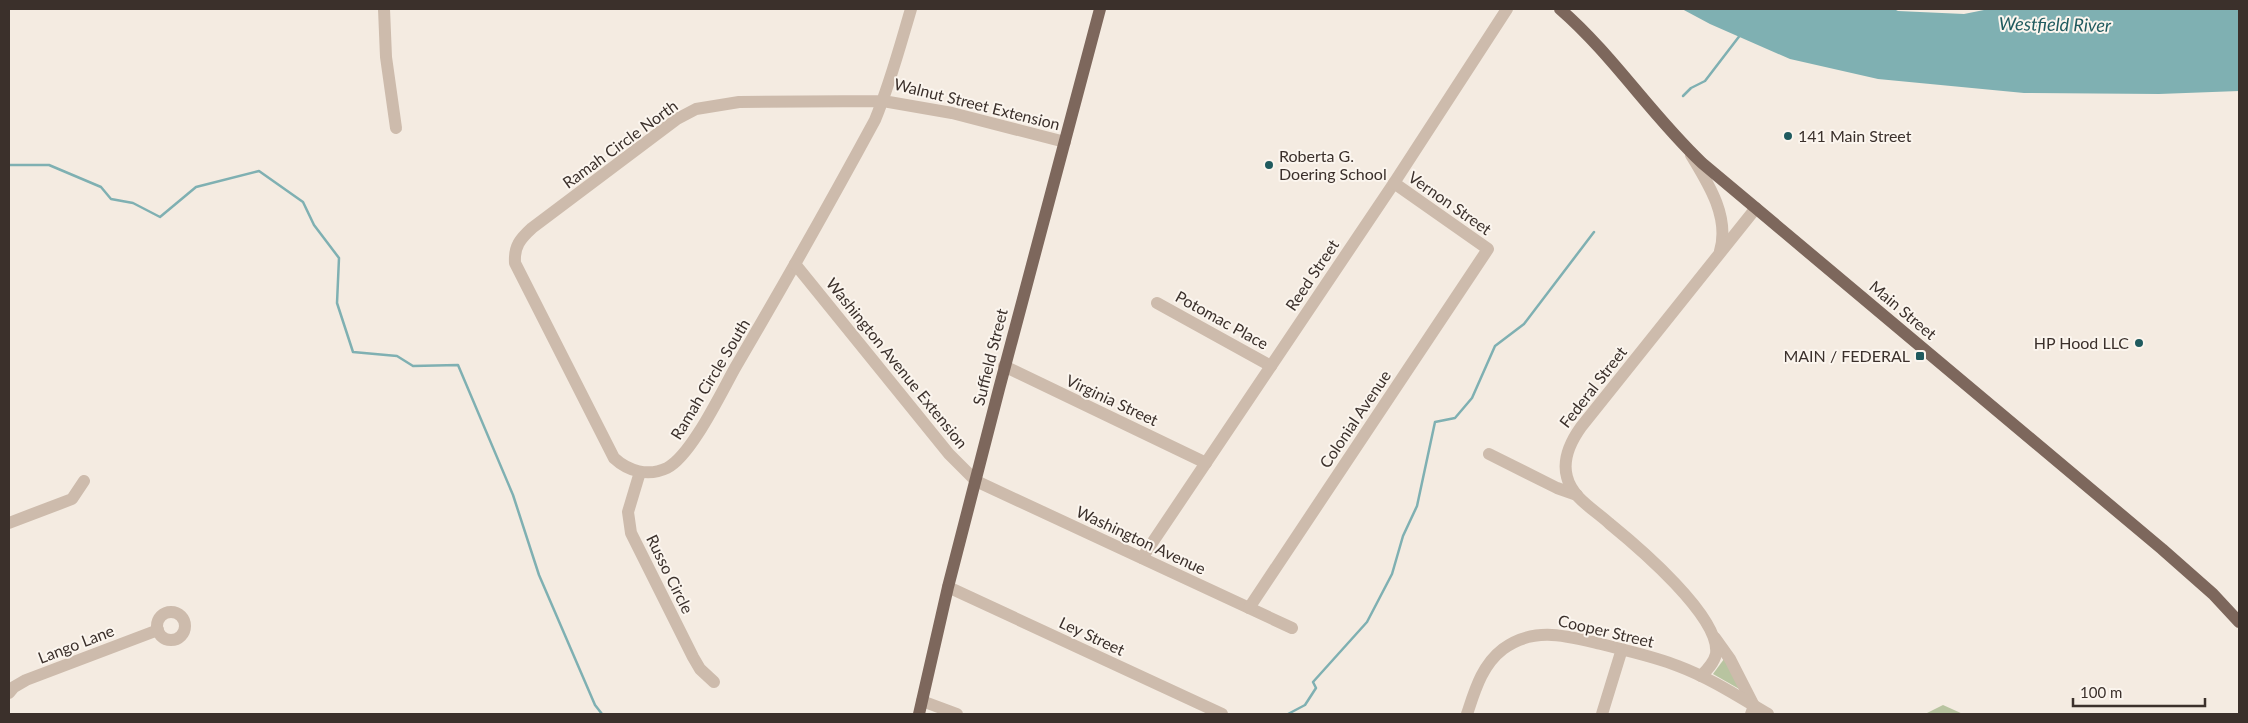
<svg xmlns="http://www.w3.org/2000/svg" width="2248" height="723" viewBox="0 0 2248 723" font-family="Lato,sans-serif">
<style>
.green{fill:#b8c4a0}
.water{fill:#7fb0b2}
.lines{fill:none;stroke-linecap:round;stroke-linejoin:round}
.stream{stroke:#7fb0b2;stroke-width:2.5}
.minor{stroke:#cdbbac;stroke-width:12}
.major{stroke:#7d675c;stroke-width:12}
.poi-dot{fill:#1f5a5e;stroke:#fbf5ee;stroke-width:2}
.labels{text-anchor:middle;stroke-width:4;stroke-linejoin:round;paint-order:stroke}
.street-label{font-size:16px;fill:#3b302b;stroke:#fbf5ee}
.poi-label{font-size:16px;fill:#3b302b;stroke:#fbf5ee;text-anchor:start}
.water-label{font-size:18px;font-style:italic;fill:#1f5a5e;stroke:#fbf5ee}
</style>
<rect width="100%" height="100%" fill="#f4ebe1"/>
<g class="green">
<polygon points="1724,659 1741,690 1713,674"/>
<polygon points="1943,705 1963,714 1925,714"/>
</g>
<polygon class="water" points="1682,9 1894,9 1898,11 1964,14 1989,9 2239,9 2239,91 2159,94 2024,93 1878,79 1790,59 1710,24"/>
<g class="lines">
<g class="stream">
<polyline points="1683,96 1691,88 1705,81 1741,34"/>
<polyline points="9,165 49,165 101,187 111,199 133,203 160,217 196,187 259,171 303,202 314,225 339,258 337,303 353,352 397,356 413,366 458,365 513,495 539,575 595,705 602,714"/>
<polyline points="1288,714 1305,705 1316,688 1313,682 1367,622 1392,574 1403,536 1417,506 1435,422 1455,418 1472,398 1495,346 1524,324 1594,232"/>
</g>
<g class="minor">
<polyline points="384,9 386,57 396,128"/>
<path d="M911,9C900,46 890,84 875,120C830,203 783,286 735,368C721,393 691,456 667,468C648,477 628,471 614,458L515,263C514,246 520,239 532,228L677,119L696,109L739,102L883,101L952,113L1065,142"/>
<path d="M1691,155C1708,183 1730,217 1720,251"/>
<polyline points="795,264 949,454 976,481 1292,628"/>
<polyline points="1157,303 1271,366"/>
<polyline points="1004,366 1206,463"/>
<polyline points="1489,454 1557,488 1577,495"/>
<polyline points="640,472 628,512 631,533 693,657 700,669 714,682"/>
<polyline points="9,523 72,499 84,481"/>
<polyline points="1142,558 1394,183 1507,9"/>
<polyline points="948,587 1222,714"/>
<polyline points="1249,608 1488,249 1394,183"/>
<circle cx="171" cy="626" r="14"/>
<polyline points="1715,638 1730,659 1754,706 1751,714"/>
<path d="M1701,676C1707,670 1714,663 1716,654C1721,617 1637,546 1610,524C1595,510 1572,498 1567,477C1562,459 1571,441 1581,427L1756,208"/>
<polyline points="9,693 14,687 26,680 158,630"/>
<polyline points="922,701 957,714"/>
<path d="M1467,714C1475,690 1482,665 1503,649C1534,626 1567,636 1601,644C1627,651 1653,656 1678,666C1710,678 1739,697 1768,714"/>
<polyline points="1602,714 1622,649"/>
</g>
<g class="major">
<path d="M1560,9C1613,55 1651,115 1702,163L2162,549L2213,594L2239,622"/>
<polyline points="919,714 948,587 999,389 1100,9"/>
</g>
</g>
<g class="poi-dot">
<circle cx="1788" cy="136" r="5"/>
<circle cx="1269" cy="165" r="5"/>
<circle cx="2139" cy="343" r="5"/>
<rect x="1915" y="351" width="10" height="10" rx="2.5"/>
</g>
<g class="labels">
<g class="street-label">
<text transform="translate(977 104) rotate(14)" y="6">Walnut Street Extension</text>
<text transform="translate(620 144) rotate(-36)" y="6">Ramah Circle North</text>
<text transform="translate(1450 203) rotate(35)" y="6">Vernon Street</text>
<text transform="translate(1312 275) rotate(-56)" y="6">Reed Street</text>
<text transform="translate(1903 310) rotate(40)" y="6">Main Street</text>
<text transform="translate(1222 320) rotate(29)" y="6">Potomac Place</text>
<text transform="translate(990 357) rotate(-76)" y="6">Suffield Street</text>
<text transform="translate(897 363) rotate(51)" y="6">Washington Avenue Extension</text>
<text transform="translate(710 379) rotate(-59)" y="6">Ramah Circle South</text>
<text transform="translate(1593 387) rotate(-52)" y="6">Federal Street</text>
<text transform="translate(1112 400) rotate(25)" y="6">Virginia Street</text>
<text transform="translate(1355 419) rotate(-56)" y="6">Colonial Avenue</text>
<text transform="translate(1141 540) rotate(25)" y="6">Washington Avenue</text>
<text transform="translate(670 574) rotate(64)" y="6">Russo Circle</text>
<text transform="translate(1606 631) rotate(13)" y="6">Cooper Street</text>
<text transform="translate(1092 636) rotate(25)" y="6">Ley Street</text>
<text transform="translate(76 644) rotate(-21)" y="6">Lango Lane</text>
</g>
<g class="poi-label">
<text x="1798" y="142">141 Main Street</text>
<text x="1279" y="162">Roberta G.<tspan x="1279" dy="18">Doering School</tspan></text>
<text x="2129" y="349" text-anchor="end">HP Hood LLC</text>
<text x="1910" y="362" text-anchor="end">MAIN / FEDERAL</text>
</g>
<g class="water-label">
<text transform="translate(2055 25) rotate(1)" y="6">Westfield River</text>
</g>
</g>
<rect width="2248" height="723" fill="none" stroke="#3b302b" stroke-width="20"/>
<path d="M2073 698v8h132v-8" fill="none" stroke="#3b302b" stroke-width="2.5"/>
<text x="2080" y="698" font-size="15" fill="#3b302b" stroke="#fbf5ee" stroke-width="4" paint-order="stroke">100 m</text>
</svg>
